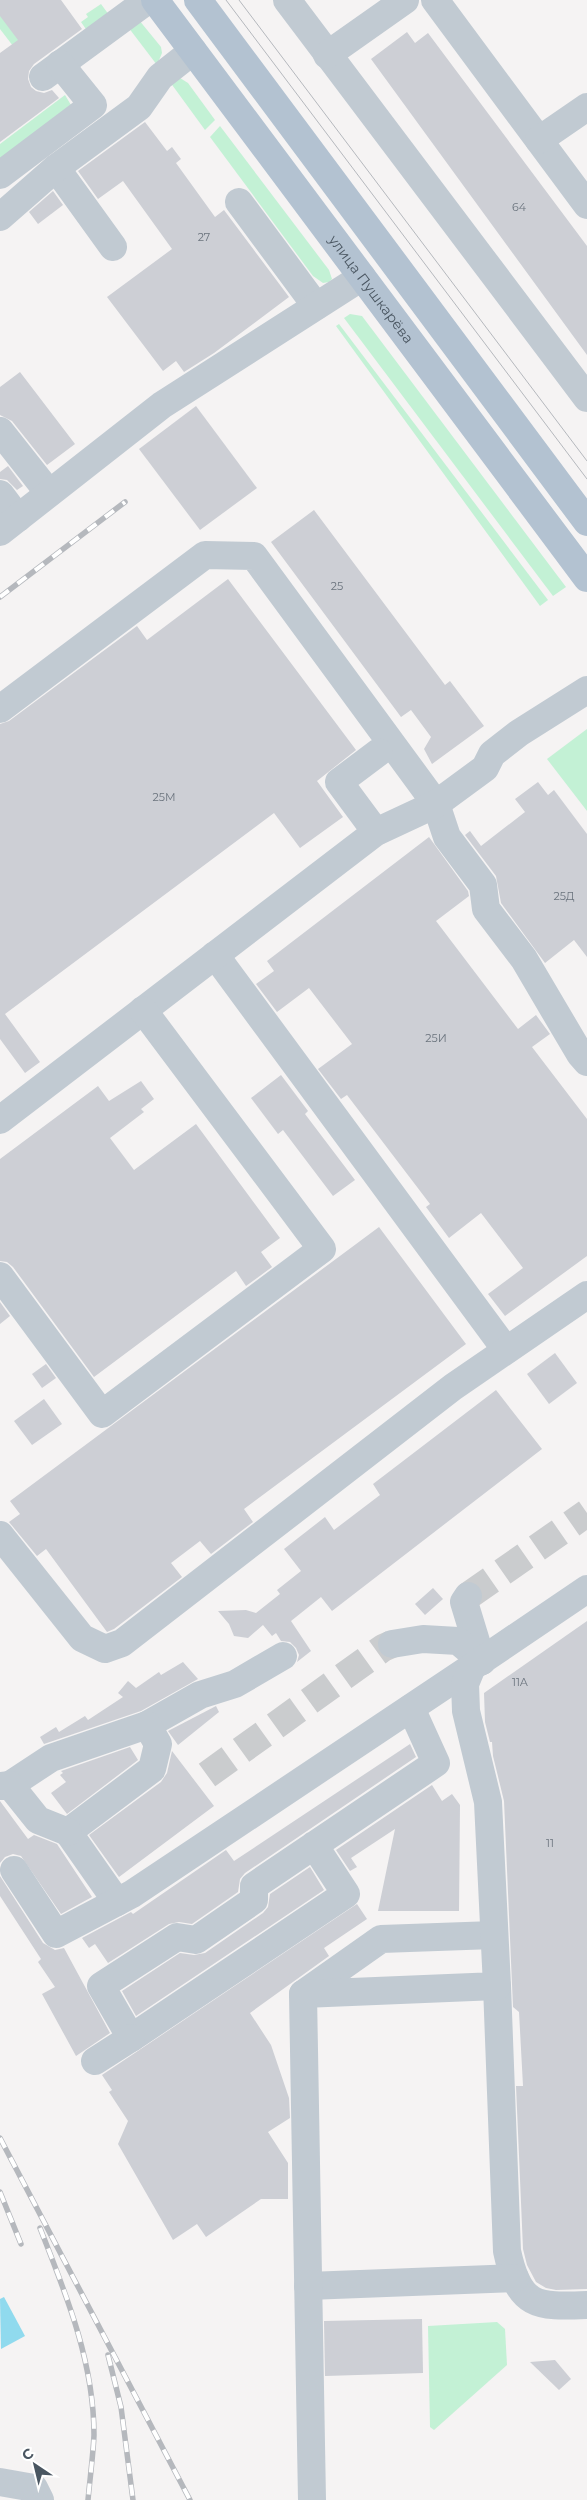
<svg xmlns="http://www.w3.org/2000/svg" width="587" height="2500" viewBox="0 0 587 2500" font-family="Montserrat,sans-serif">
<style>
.green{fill:#c3f1d5}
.water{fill:#90daee}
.building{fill:#cdcfd5}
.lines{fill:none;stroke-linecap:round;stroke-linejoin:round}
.minor-tunnel{stroke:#caccce;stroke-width:28;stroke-dasharray:28 14;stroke-linecap:butt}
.minor{stroke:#c1cad2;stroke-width:28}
.major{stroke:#b3c2d1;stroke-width:28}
.tram{stroke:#b5b8bd;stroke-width:1}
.rail-casing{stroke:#b5b8bd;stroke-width:5.5}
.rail{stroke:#fff;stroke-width:4;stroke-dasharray:11;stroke-linecap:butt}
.labels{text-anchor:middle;stroke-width:4;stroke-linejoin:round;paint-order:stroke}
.number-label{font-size:11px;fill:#6b747e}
.street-label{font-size:14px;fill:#4a5661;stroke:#fff}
</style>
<rect width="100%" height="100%" fill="#f5f3f3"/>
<g class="green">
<polygon points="101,4 112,19 90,35 81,22 88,17 86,14"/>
<polygon points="0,8 23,39 13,46 0,29"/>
<polygon points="139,20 161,47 162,53 157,65 125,23"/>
<polygon points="180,78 188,83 215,120 205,130 170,82"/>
<polygon points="65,95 71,105 0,159 0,144"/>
<polygon points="220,126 329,270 332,279 329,282 323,283 313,276 210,137"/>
<polygon points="350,314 362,316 566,587 553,596 344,318"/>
<polygon points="339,324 548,600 540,606 336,326"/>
<polygon points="587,729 587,811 547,759"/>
<polygon points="497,2322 505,2329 507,2365 434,2430 430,2427 428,2326"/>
</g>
<polygon class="water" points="4,2297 25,2336 1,2349 0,2299"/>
<g class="building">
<polygon points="0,0 61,0 82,29 34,64 29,71 28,79 31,87 36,91 44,93 52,90 59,98 0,142 0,53 18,40 0,16"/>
<polygon points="407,32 415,43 428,33 587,246 587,355 371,59"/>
<polygon points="145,122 167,151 172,147 181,159 176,163 215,217 224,210 289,297 214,353 184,372 176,361 163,371 107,297 172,249 123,181 98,199 78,171"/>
<polygon points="53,191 63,205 38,224 29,212"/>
<polygon points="20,372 75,444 47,465 12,421 0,415 0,387"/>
<polygon points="196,406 257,488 200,530 139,449"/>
<polygon points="8,466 23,486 17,490 7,480 0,479 0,472"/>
<polygon points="314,510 445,685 450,681 484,726 432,764 424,749 431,737 411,710 401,717 271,542"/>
<polygon points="228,579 356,750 317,781 343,817 300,848 274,813 5,1014 40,1062 25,1073 0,1039 0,724 9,721 137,626 147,640"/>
<polygon points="538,782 548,795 554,790 587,834 587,957 574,940 545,963 501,903 496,876 465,835 470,831 481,846 525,812 515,799"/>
<polygon points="429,837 468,891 469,896 436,921 518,1029 536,1015 550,1034 532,1047 587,1119 587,1256 505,1316 488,1294 523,1268 481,1213 449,1238 426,1207 430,1204 347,1095 341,1099 318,1069 352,1044 309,988 277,1012 256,984 274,971 267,961"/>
<polygon points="281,1075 308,1111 305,1114 355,1180 333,1196 283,1130 278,1134 251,1098"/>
<polygon points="141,1081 154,1099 141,1109 144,1112 110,1138 134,1170 196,1124 280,1238 261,1252 272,1267 246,1286 236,1271 94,1377 13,1267 7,1262 0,1261 0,1159 98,1086 109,1101"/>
<polygon points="379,1227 466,1344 244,1509 253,1522 211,1554 200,1541 171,1563 182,1577 114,1629 107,1632 46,1549 37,1556 9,1522 20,1514 10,1501"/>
<polygon points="0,1302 10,1316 0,1324"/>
<polygon points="555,1353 577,1383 549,1404 527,1374"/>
<polygon points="46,1364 56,1378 42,1388 32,1374"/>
<polygon points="496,1390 542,1449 332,1611 321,1597 291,1621 311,1651 297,1662 299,1655 296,1648 290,1642 281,1641 276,1633 272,1636 263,1625 248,1638 234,1636 229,1624 218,1611 246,1610 256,1613 280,1594 277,1590 301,1571 284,1549 325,1517 334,1530 380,1495 373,1484"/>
<polygon points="44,1399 62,1424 32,1445 14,1421"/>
<polygon points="433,1588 443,1599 425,1615 415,1604"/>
<polygon points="587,1621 587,2289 556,2290 546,2288 536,2282 527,2265 523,2249 516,2086 523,2086 519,2012 513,2007 504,1801 493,1756 492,1742 490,1742 485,1722 484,1693"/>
<polygon points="183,1662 198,1679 141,1711 44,1744 40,1737 56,1727 59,1732 85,1716 88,1720 123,1697 118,1693 128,1681 136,1688 159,1672 161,1675"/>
<polygon points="216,1706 219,1712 178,1745 168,1731"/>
<polygon points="410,1744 416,1757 245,1873 240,1879 238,1892 192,1924 179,1922 169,1924 108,1963 95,1944 89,1948 82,1938 131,1912 133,1914 226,1850 234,1861"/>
<polygon points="130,1747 138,1760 67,1814 51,1793 66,1782 60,1775 63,1773 61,1771"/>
<polygon points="172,1751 214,1806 119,1877 89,1835 161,1782 167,1773"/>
<polygon points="432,1785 442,1801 452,1794 460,1805 459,1911 378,1911 395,1829 351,1858 357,1867 350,1871 336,1850"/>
<polygon points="0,1801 28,1839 34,1835 57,1844 92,1897 61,1914 21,1856 13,1854 5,1857 0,1863"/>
<polygon points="310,1867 324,1890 136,2016 122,1991 180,1953 194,1955 205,1953 263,1913 268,1907 270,1894"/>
<polygon points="0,1876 43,1943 55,1950 64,1948 110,2033 76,2056 42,1994 55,1987 38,1962 41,1959 0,1896"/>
<polygon points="357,1904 367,1919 324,1948 329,1956 250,2013 271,2045 289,2098 290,2118 268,2132 288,2163 288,2199 261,2199 206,2237 197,2224 173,2240 118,2144 128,2121 109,2092 112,2090 102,2075"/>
<polygon points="422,2319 423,2373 325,2376 324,2321"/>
<polygon points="555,2360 571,2379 559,2390 530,2362"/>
</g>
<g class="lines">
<g class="minor-tunnel">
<polyline points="468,1596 587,1513"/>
<polyline points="207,1775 383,1648 392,1644"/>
</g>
<g class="minor">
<polyline points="287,0 587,398"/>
<polyline points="435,0 587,205"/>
<polyline points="327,55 405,0"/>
<polyline points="43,77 148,0"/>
<polyline points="539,140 587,107"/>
<polyline points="56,168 113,247"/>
<polyline points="0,175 93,105 60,64"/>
<polyline points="239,202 316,306"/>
<polyline points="0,217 56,168 139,107 160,77 193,51"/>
<polyline points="0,431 49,493"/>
<polyline points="0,494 18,518"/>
<polyline points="0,532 162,405 362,277"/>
<polyline points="0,709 205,555 254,556 436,804 447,837 483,885 486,909 524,959 580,1054 587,1062"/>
<polyline points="376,832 339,782 379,752"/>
<polyline points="215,955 506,1350"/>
<polyline points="0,1120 376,832 436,804 485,768 492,754 519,733 587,690"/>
<polyline points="0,1276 102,1414 322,1249 143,1010"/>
<polyline points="0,1535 82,1638 105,1649 122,1643 453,1387 587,1295"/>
<polyline points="468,1596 464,1602 482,1661"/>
<polyline points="392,1644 423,1639 458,1641 482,1661"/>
<polyline points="147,1725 200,1695 235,1684 283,1656"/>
<polyline points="10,1785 51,1758 147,1725 158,1744 152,1769 68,1832 117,1902"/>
<polyline points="0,1786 10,1785 38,1820 68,1832"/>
<polyline points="314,1845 346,1894 131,2038 101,1986 177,1937 196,1940 254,1900 254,1886 436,1763 411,1708"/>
<polyline points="14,1870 56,1934 132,1894 472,1667"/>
<path d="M497,1986L507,2251C519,2307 536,2307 587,2305"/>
<polyline points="303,1994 381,1939 494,1935"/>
<polyline points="95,2061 131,2038"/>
<polyline points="308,2286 515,2278"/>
<polyline points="0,2482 34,2488 40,2500"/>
<polyline points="312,2500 303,1994 497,1986 488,1802 466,1711 465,1684 472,1667 587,1589"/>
</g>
<g class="major">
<path id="s1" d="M155,0L587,578"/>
<polyline points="198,0 587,522"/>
</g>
<g class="tram">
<polyline points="226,0 587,479"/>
<polyline points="239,0 587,461"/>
</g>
<defs>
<g id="rail">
<polyline points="0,597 125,502"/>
<polyline points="0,2138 190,2500"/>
<polyline points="0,2192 21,2244"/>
<path d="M40,2228C66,2294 94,2362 94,2435C93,2456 90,2478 88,2500"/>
<polyline points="108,2355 121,2407 133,2500"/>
</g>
</defs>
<use href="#rail" class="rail-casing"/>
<use href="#rail" class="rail"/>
</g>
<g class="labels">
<g class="number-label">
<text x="519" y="211">64</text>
<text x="204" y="241">27</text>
<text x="337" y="590">25</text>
<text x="164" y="801">25М</text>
<text x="564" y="900">25Д</text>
<text x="436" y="1042">25И</text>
<text x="520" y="1686">11А</text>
<text x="550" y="1847">11</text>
</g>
<g class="street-label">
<text dy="5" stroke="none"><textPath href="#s1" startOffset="361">улица Пушкарёва</textPath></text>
</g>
</g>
<g transform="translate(35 2465) rotate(325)" stroke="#ffffff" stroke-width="4" paint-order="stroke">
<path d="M0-4L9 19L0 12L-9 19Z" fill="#4a5661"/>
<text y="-8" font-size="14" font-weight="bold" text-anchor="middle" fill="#4a5661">С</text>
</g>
</svg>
